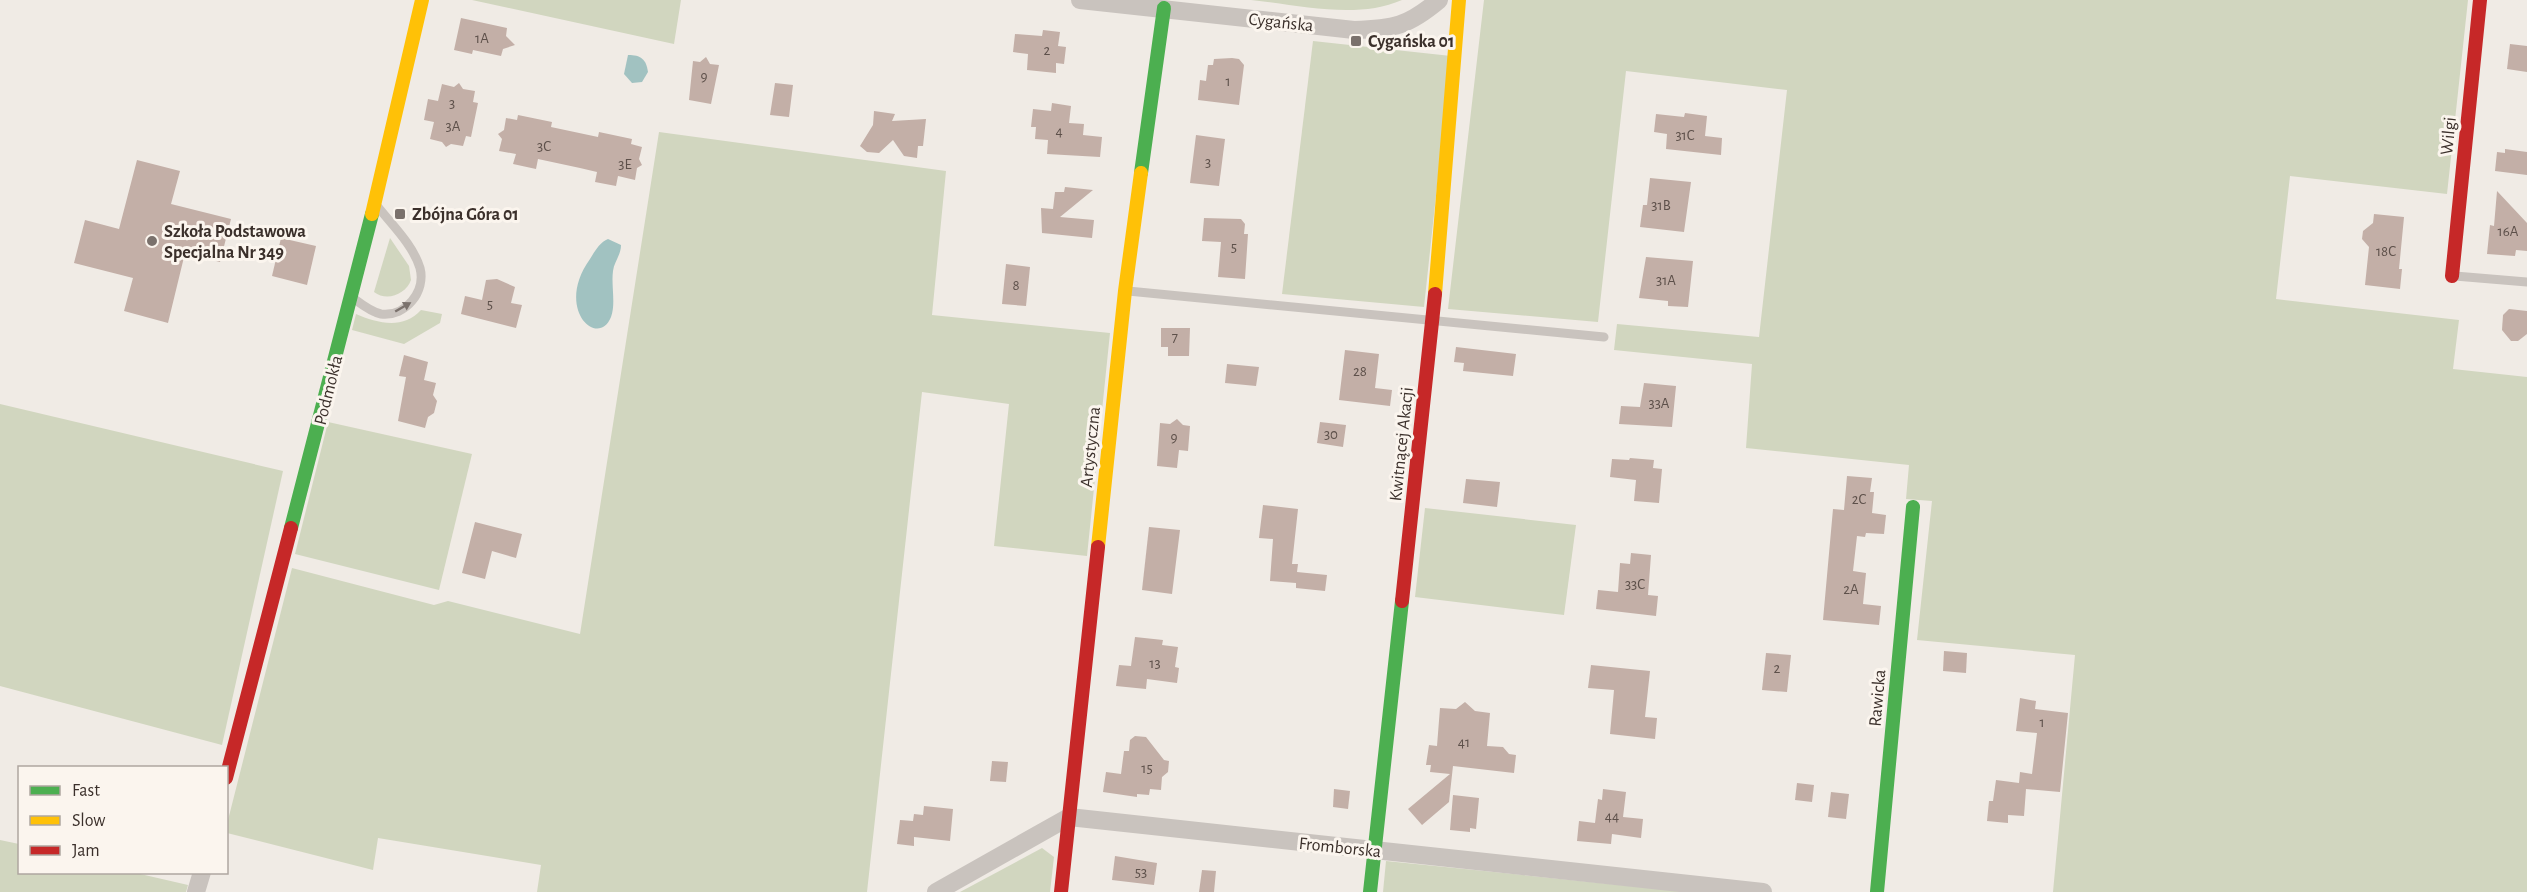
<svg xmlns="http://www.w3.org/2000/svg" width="2527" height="892" viewBox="0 0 2527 892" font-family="'Alegreya Sans',sans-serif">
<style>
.green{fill:#d1d6bf}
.water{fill:#a1c2c1}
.building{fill:#c3afa7}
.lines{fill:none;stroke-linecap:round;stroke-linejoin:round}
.lane{stroke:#c9c3be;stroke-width:9}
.street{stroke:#c9c3be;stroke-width:18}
.fast{stroke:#4caf50;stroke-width:14}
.slow{stroke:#ffc107;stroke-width:14}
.jam{stroke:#c62828;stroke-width:14}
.oneway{fill:#7b726d}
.poi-dot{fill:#7a716c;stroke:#fbf5ee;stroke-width:2}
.labels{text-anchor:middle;stroke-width:6;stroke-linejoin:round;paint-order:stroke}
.number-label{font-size:15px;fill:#5d504a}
.street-label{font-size:18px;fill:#3b302b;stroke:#fbf5ee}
.poi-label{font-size:18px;font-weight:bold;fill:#3b302b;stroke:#fbf5ee;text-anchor:start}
</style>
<rect width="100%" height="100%" fill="#f0ebe5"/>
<g class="green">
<polygon points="472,0 681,0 674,44"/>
<path d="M1251,0H1402C1356,20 1300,5 1251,0Z"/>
<polygon points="1484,0 2468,0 2447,194 2290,176 2276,299 2459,320 2453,369 2527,377 2527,892 2053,892 2075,655 1917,640 1932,501 1906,499 1909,465 1746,448 1752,364 1614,350 1617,324 1759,337 1787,90 1626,71 1598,322 1448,309"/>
<polygon points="1313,41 1451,56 1424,307 1282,294"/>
<polygon points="659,132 946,171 932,315 1110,333 1087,556 994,546 1009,404 922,392 867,892 537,892 541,865 378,838 373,870 227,833 227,824 292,568 434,605 448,601 580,634"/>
<path d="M390,238L409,266L411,280C406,294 387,302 374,292Z"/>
<path d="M421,310L442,314L440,323L404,344L352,330L356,314C377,323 403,330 421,310Z"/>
<polygon points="0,404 283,471 222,745 0,686"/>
<polygon points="328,422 472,454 439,590 295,554"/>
<polygon points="1425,508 1576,525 1564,615 1415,597"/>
<polygon points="0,840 19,844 20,872 136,873 188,885 186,892 0,892"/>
<polygon points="1042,848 1054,857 1050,892 960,892"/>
<polygon points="1386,861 1688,892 1383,892"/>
</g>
<g class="water">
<path d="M628,55C641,55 646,59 648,72L642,82L632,83L624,74Z"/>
<path d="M608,239L621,245C621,255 614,262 613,271C611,286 616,303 611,317C598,349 554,309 590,259C595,251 600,242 608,239Z"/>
</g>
<g class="building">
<polygon points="461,18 507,28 506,36 515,45 503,49 501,56 473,50 472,54 454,50"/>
<polygon points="1043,30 1060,32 1058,46 1066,47 1064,64 1056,63 1056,73 1027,70 1028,54 1013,52 1015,34 1042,36"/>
<polygon points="2510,44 2527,46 2527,72 2507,69"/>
<polygon points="706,57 710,64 719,65 711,104 689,100 693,61 700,62"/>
<polygon points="1232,58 1239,59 1244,65 1239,105 1198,100 1200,80 1206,81 1208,65 1213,65 1214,59"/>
<polygon points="459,83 463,89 475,91 473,102 478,103 471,137 466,136 463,146 451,144 446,147 442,142 430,139 434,122 424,120 428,99 438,101 442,84 454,87"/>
<polygon points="775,83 793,85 789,117 770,115"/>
<polygon points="1052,103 1071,106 1069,123 1084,124 1083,135 1102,137 1100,157 1047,154 1048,140 1035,139 1036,127 1031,127 1033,109 1051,111"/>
<polygon points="874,111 895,114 892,121 926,119 923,146 918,146 917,158 904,156 893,140 879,153 867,152 860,146 873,125"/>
<polygon points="1685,113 1707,116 1705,136 1722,138 1721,155 1666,149 1667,134 1654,132 1656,114 1684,117"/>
<polygon points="518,115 552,122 551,127 598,137 599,132 632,139 631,144 642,147 639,159 642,165 637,168 635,180 618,176 616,186 595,182 597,172 580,168 538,159 536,169 513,164 516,154 499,151 502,139 498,134 504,130 506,118 517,120"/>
<polygon points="1196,135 1225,139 1219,186 1190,183"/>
<polygon points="2505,149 2527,152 2527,175 2495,171 2497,152 2505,153"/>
<polygon points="137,160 180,171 171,204 231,219 220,262 185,253 168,323 124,311 133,278 74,263 85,220 119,229"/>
<polygon points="1650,178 1691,182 1684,232 1640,227 1643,205 1647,205"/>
<polygon points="1065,187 1093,190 1060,217 1094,220 1092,238 1042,233 1041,208 1053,209 1055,192 1064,192"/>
<polygon points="2497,191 2527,223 2527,251 2516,250 2515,256 2487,254 2490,225 2494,226"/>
<polygon points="2374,214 2404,217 2399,269 2402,269 2400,289 2365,285 2369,247 2362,239 2363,231 2373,223"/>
<polygon points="1204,218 1241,219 1245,224 1244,234 1248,234 1245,279 1218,277 1221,242 1202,241"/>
<polygon points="281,238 316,246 307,285 272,276"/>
<polygon points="1646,257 1693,261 1688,307 1668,306 1668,301 1639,298"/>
<polygon points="1006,264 1030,267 1026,306 1002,304"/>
<polygon points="497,279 515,287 511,303 522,305 516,328 461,314 465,296 482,300 486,280"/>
<polygon points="2509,309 2527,311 2527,334 2518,341 2511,341 2502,330 2503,315"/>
<polygon points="1161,328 1190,328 1189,356 1168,356 1168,347 1161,347"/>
<polygon points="1456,347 1516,354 1513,376 1463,371 1464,363 1454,362"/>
<polygon points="1345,350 1379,354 1375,388 1392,390 1390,406 1339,400"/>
<polygon points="404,355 428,362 424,380 436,383 433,395 437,401 434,413 428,417 425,428 398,421 406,377 399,376"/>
<polygon points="1227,364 1259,367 1256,386 1225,383"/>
<polygon points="1644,383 1676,386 1672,427 1619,424 1621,406 1640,407"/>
<polygon points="1177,419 1183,425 1190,426 1188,451 1179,450 1177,468 1157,466 1160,423 1170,424"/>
<polygon points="1320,422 1346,425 1343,447 1317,443"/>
<polygon points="1630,458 1654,460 1653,468 1662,469 1659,503 1634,501 1636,480 1610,477 1612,459 1629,460"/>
<polygon points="1847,476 1872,478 1870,492 1874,492 1872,513 1886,515 1884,534 1866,533 1865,537 1857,536 1853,571 1866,573 1863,604 1881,606 1879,625 1823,620 1833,509 1844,510"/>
<polygon points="1466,479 1500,482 1497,507 1463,503"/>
<polygon points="1263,505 1298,509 1292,564 1298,564 1297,572 1327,575 1325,591 1296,588 1296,583 1270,581 1273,539 1259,538"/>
<polygon points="475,522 522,534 516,558 492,551 485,579 462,573"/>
<polygon points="1149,527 1180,530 1172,594 1142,590"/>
<polygon points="1631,553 1651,555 1648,595 1658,596 1656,616 1596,609 1598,590 1618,592 1620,563 1630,564"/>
<polygon points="1135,637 1163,640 1162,645 1178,647 1175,667 1179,668 1177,683 1147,679 1146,689 1116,686 1119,665 1131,666"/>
<polygon points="1944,651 1967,653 1966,673 1943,671"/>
<polygon points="1766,653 1791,655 1787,692 1762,690"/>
<polygon points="1591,665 1650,671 1645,717 1657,718 1655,739 1610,734 1614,690 1588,688"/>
<polygon points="2020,698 2036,701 2035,709 2068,713 2060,792 2026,789 2024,816 2008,815 2008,823 1987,821 1989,801 1993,801 1996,780 2019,783 2020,772 2032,774 2037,733 2016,731"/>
<polygon points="1465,702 1475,711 1490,713 1487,746 1503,747 1509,754 1516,755 1514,773 1453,766 1449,802 1422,825 1408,809 1450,774 1430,772 1431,765 1426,765 1429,745 1437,746 1440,708 1456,709"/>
<polygon points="1135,736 1146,737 1164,760 1169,761 1168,772 1162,777 1161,790 1150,789 1149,795 1137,794 1137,797 1103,792 1106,772 1121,774 1124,751 1129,751 1130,740"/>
<polygon points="992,761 1008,762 1006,782 990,781"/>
<polygon points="1797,783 1814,785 1812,802 1795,800"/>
<polygon points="1334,789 1350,791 1348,809 1333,807"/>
<polygon points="1603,789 1626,792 1623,817 1643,819 1641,838 1612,834 1611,844 1577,841 1579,821 1595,823 1598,799 1602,800"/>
<polygon points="1831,792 1849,794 1846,819 1828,817"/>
<polygon points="1453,795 1479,798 1476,829 1470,828 1470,832 1450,830"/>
<polygon points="924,806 953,809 950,841 914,837 914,846 897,844 900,820 913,821 914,814 923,815"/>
<polygon points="1115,856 1157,863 1154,885 1112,880"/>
<polygon points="1202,870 1216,871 1214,892 1199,892"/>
</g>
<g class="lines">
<g class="lane">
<polyline points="2455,276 2527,282"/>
<polyline points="1128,291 1604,337"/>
<path d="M353,298C361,304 371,312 381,314C406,317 426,291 420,268C413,245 393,226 378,207"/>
</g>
<g class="street">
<path d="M1080,0L1354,30C1394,29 1408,26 1439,0"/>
<polyline points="196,892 202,872"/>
<polyline points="936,892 1069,817 1763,892"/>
</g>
<g class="fast">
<polyline points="1141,173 1164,8"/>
<polyline points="291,528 372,214"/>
<polyline points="1370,892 1402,601"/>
<polyline points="1877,892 1913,507"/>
</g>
<g class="slow">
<polyline points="372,214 422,0"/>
<polyline points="1435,294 1459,0"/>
<polyline points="1098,547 1125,291 1141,173"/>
</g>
<g class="jam">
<polyline points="2452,276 2480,0"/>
<polyline points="1402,601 1435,294"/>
<polyline points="226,778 291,528"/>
<polyline points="1061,892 1098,547"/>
</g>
</g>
<defs><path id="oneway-solid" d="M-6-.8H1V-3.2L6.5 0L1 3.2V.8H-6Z" transform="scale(1.5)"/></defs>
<use class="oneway" href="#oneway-solid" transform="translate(403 307) rotate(-30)"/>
<g class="poi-dot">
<rect x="1350" y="35" width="12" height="12" rx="3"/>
<rect x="394" y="208" width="12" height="12" rx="3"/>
<circle cx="152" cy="241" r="6"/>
</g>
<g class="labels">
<g class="number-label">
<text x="482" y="43">1A</text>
<text x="1047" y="55">2</text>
<text x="704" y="81">9</text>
<text x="1228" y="86">1</text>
<text x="452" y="108">3</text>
<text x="453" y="131">3A</text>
<text x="1059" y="136">4</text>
<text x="1685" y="140">31C</text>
<text x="544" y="151">3C</text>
<text x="1208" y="167">3</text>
<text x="625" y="169">3E</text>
<text x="1661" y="210">31B</text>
<text x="2508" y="236">16A</text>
<text x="1234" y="252">5</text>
<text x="2386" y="256">18C</text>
<text x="1666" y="285">31A</text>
<text x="1016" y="290">8</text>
<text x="490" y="309">5</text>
<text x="1175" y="342">7</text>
<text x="1360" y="376">28</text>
<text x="1659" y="408">33A</text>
<text x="1331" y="439">30</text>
<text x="1174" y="442">9</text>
<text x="1859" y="504">2C</text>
<text x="1635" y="589">33C</text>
<text x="1851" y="594">2A</text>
<text x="1155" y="668">13</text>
<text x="1777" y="673">2</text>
<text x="2042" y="727">1</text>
<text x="1464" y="747">41</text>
<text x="1147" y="773">15</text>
<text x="1612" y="821">44</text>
<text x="1141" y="877">53</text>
</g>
<g class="street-label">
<text transform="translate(1281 22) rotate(6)" y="6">Cygańska</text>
<text transform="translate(2448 136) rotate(-84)" y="6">Wilgi</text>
<text transform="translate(328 390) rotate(-76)" y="6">Podmokła</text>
<text transform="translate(1401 444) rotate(-84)" y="6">Kwitnącej Akacji</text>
<text transform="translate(1090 447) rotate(-84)" y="6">Artystyczna</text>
<text transform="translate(1877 698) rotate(-85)" y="6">Rawicka</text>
<text transform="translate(1340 847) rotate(6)" y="6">Fromborska</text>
</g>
<g class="poi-label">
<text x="1368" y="47">Cygańska 01</text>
<text x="412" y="220">Zbójna Góra 01</text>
<text x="164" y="237">Szkoła Podstawowa<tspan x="164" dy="21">Specjalna Nr 349</tspan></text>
</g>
</g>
<rect x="18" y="766" width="210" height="108" fill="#fbf5ee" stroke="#aea6a0" stroke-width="1.5"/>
<rect x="30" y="786" width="30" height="9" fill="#4caf50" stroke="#aea6a0" stroke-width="1.5"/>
<text x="72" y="796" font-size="18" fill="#3b302b">Fast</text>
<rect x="30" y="816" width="30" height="9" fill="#ffc107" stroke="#aea6a0" stroke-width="1.5"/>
<text x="72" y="826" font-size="18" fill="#3b302b">Slow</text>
<rect x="30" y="846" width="30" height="9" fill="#c62828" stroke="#aea6a0" stroke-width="1.5"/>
<text x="72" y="856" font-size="18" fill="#3b302b">Jam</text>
</svg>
